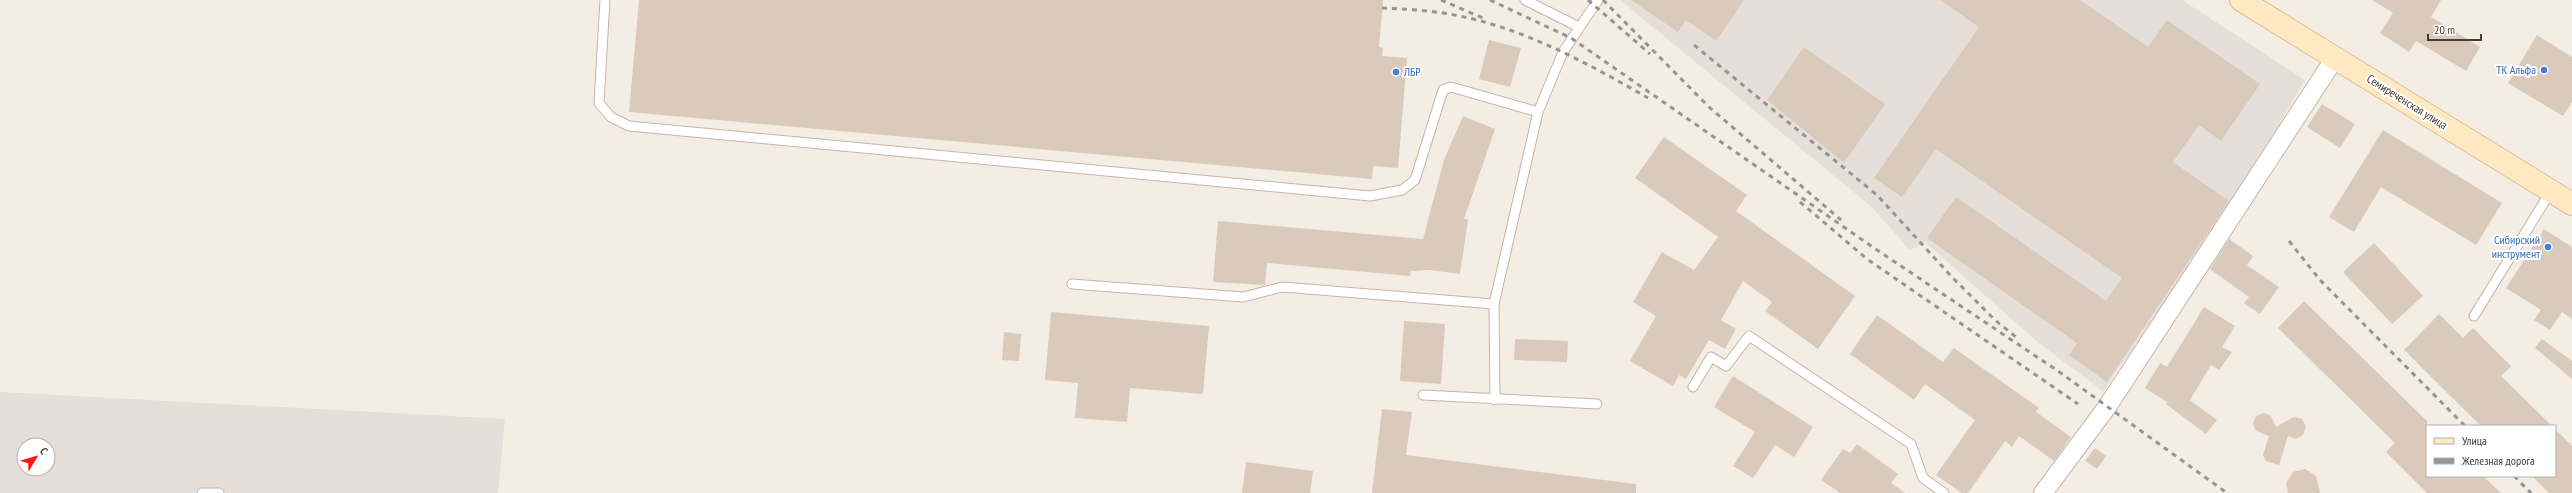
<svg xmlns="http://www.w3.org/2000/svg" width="2572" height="493" viewBox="0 0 2572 493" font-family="'PT Sans Narrow',sans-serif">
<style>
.industrial{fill:#e5ded9;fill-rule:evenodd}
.building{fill:#d9cabc}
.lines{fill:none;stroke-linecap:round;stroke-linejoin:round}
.service-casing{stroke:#c3b6a9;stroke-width:11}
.minor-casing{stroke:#c3b6a9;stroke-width:20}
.secondary-casing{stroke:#d7bc90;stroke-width:24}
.service{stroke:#fff;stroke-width:9}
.minor{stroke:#fff;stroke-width:18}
.secondary{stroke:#ffe9c3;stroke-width:22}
.rail{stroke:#959595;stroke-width:3;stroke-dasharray:5 5;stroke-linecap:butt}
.shop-dot{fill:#3f7fe0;stroke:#fff;stroke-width:1.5}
.labels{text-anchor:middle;stroke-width:4;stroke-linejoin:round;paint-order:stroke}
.shop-label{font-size:12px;fill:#366cbe;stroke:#fff;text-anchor:end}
.street-label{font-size:12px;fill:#463d33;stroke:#fff}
</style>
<rect width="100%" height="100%" fill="#f4ede4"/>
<g class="industrial">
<polygon points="1620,0 2182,0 2305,80 2235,200 2103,391 2040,344 1925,242 1910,250 1872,207"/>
<path d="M0,392L505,419L498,493H0ZM24,445H48V469H24Z"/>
</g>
<g class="building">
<polygon points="639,0 1383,0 1379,47 1383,48 1382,56 1407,58 1398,168 1373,166 1372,179 629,112"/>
<polygon points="1631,0 1744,0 1716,41 1686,20 1678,32"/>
<polygon points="1940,0 2080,0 2148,47 2167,20 2260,84 2221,141 2199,125 2173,162 2229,201 2107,382 2069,355 2077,343 1927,238 1956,197 2106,301 2122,278 1936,149 1902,197 1874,178 1979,27"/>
<polygon points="2372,0 2441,0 2431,17 2480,47 2466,71 2416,41 2409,52 2380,33 2393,13"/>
<polygon points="2537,35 2572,57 2572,102 2563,116 2508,83"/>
<polygon points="1489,40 1521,48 1510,87 1479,79"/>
<polygon points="1804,47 1885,104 1844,163 1767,100"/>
<polygon points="2322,104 2355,124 2340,148 2307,127"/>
<polygon points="1463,116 1495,129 1464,219 1468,220 1460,274 1430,270 1411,271 1410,276 1267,263 1265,285 1213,282 1218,221 1423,239 1444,160"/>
<polygon points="2383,130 2502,203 2476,245 2381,187 2354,232 2329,217"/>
<polygon points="1664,137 1747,195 1736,211 1855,296 1818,349 1765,311 1772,302 1743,281 1721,320 1736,329 1725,349 1709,340 1686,379 1679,375 1673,386 1630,361 1656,316 1633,302 1662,252 1694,270 1718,237 1635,178"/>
<polygon points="2544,229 2572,247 2572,319 2562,312 2550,330 2534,320 2541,310 2506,288"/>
<polygon points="2229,239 2253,256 2247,265 2279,287 2260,314 2244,303 2249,297 2210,269"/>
<polygon points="2374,243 2423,296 2392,324 2343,272"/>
<polygon points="2304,301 2427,421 2427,476 2483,476 2501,493 2427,493 2386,452 2395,443 2278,328"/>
<polygon points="2204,307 2235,326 2222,347 2232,352 2219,370 2211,365 2190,400 2217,420 2206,434 2166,404 2167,402 2145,388 2160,363 2167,367"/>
<polygon points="1051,312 1209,326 1203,394 1130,388 1127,422 1075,418 1078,383 1045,380"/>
<polygon points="2439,314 2463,338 2473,328 2511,366 2501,376 2552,426 2481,426 2404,350"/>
<polygon points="1877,315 1943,362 1954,348 2039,408 2036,412 2071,437 2054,461 2019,436 2012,447 2005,441 1968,493 1962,493 1936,475 1975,420 1925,384 1914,400 1850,354"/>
<polygon points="1404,321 1445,324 1441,384 1400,381"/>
<polygon points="1004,332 1021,334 1019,361 1002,360"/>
<polygon points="1515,339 1568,341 1567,362 1514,360"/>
<polygon points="2542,339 2572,361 2572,379 2535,348"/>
<polygon points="1733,376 1813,427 1794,457 1775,445 1753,478 1733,466 1755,432 1714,407"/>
<polygon points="1382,409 1412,412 1406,455 1636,484 1636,493 1372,493"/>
<polygon points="2264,413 2271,416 2276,427 2294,417 2302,419 2306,427 2303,435 2296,439 2288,436 2279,465 2266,461 2263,455 2269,436 2256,431 2253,424 2256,416"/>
<polygon points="2555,429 2572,446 2572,493 2549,493 2532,476 2555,476"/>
<polygon points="1857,444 1898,474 1891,483 1905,493 1840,493 1821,480 1843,449 1850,453"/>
<polygon points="2095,448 2106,456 2097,469 2085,461"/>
<polygon points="1246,462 1313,471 1310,493 1242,493"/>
<polygon points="2305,469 2316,476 2320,493 2288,493 2286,483 2293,472"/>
</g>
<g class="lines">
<defs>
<g id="service">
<polyline points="605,0 599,103 611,117 629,126 1370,196 1402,190 1415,180 1443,90 1451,87 1538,112"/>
<polyline points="1525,0 1579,27"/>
<polyline points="1072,284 1243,297 1282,287 1494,304"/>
<polyline points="2474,316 2551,191"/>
<polyline points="1693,387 1711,357 1726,366 1749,336 1911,444 1923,478 1944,493"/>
<polyline points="1423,395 1597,404"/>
<polyline points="1495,400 1494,304 1538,112 1563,52 1598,0"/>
<polyline points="202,493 219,493"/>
</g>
<polyline id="minor" points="2043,493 2107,407 2335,58"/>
<polyline id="secondary" points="2241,0 2572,204"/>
</defs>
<use href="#service" class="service-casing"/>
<use href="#minor" class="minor-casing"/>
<use href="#secondary" class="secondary-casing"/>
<use href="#service" class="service"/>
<use href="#minor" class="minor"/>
<use href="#secondary" class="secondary"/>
<g class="rail">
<polyline points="1441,0 1483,18"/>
<polyline points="1490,0 1571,38 1877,250 2058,371 2227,493"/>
<polyline points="1588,0 1650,54"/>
<polyline points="1603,0 1709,107 1841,220"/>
<path d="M1382,8C1402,9 1423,10 1443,13C1516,24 1584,61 1648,98"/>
<polyline points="1694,45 1877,195 1951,276 1995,320 2016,337"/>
<polyline points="1800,202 1867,259 2078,404"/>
<polyline points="2289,241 2320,280 2465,426"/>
<polyline points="2514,476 2531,493"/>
</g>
</g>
<g class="shop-dot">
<circle cx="2544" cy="70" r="4"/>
<circle cx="1396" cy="72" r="4"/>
<circle cx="2548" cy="247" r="4"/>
</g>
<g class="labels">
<g class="shop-label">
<text x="2536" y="74">ТК Альфа</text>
<text x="1404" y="76" text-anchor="start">ЛБР</text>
<text x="2540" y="244">Сибирский<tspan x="2540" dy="14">инструмент</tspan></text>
</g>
<g class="street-label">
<text transform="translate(2407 102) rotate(32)" y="4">Семиреченская улица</text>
</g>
</g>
<rect x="2426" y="425" width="130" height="52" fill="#ffffff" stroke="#b5b1ad"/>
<rect x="2434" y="438" width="20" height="6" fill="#ffe9c3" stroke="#b5b1ad"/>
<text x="2462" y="445" font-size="12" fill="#463d33">Улица</text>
<rect x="2434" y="458" width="20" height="6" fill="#959595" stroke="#b5b1ad"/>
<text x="2462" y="465" font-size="12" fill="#463d33">Железная дорога</text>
<g transform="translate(36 457) rotate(52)"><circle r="19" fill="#ffffff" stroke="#b5b1ad"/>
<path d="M0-3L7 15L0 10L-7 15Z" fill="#ff1610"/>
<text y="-6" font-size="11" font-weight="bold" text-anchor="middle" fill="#463d33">С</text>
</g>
<path d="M2428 34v6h53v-6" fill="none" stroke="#463d33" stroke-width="2"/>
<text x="2434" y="34" font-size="12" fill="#463d33" stroke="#ffffff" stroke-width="3" paint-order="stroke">20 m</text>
</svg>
